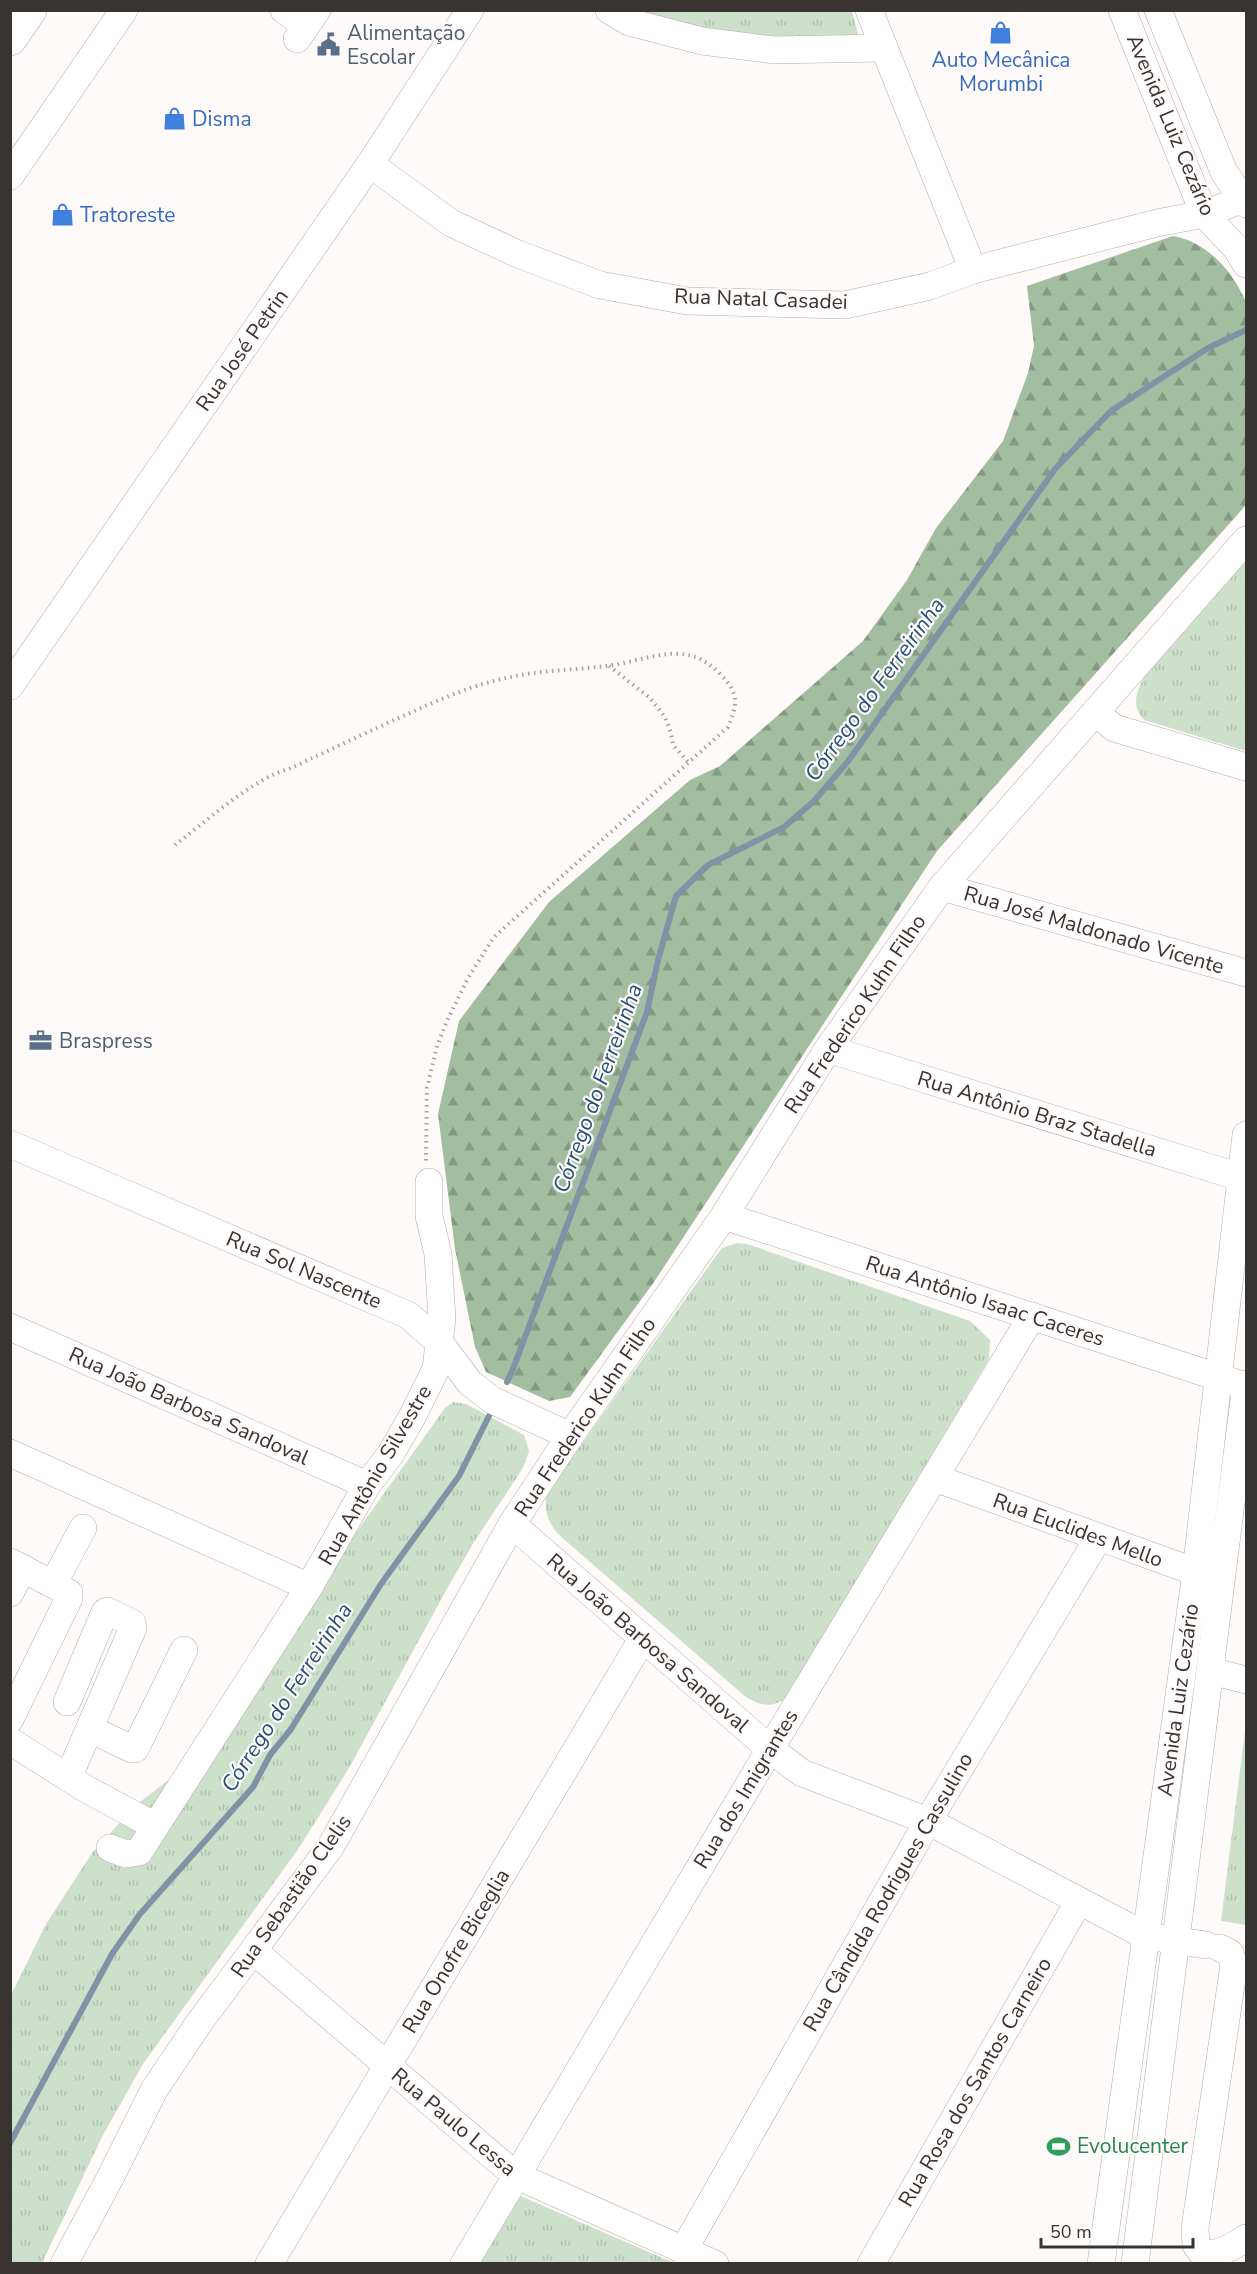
<svg xmlns="http://www.w3.org/2000/svg" width="1257" height="2274" viewBox="0 0 1257 2274" font-family="'Nunito Sans',sans-serif">
<style>
.grass{fill:url(#grass-tufts)}
.forest{fill:url(#forest-firs)}
.lines{fill:none;stroke-linecap:round;stroke-linejoin:round}
.stream{stroke:#7f92a6;stroke-width:6}
.minor-casing{stroke:#b5aca9;stroke-width:28}
.highway-casing{stroke:#b5aca9;stroke-width:34}
.path{stroke:#a4a09f;stroke-width:4;stroke-dasharray:1.5 4.5;stroke-linecap:butt}
.minor{stroke:#fff;stroke-width:27}
.highway{stroke:#fff;stroke-width:33}
.labels{text-anchor:middle;stroke-width:4.5;stroke-linejoin:round;paint-order:stroke}
.service-label{font-size:21px;fill:#4e5e75;stroke:#fefaf9;text-anchor:start}
.shop-label{font-size:21px;fill:#366cbe;stroke:#fefaf9;text-anchor:start}
.street-label{font-size:21px;fill:#373432;stroke:#fefaf9}
.leisure-label{font-size:21px;fill:#27864d;stroke:#fefaf9;text-anchor:start}
.water-label{font-size:22px;font-style:italic;fill:#255077;stroke:#fefaf9}
</style>
<defs>
<pattern id="grass-tufts" width="24" height="20" patternUnits="userSpaceOnUse" patternTransform="scale(1.5)"><rect width="24" height="20" fill="#cce0ca"/><path d="M3 7l-1-3M5 7V3M7 7l1-3M15 17l-1-3M17 17v-4M19 17l1-3" fill="none" stroke="#b0c1ae"/></pattern>
<pattern id="forest-firs" width="22" height="20" patternUnits="userSpaceOnUse" patternTransform="scale(1.5)"><rect width="22" height="20" fill="#a2bda0"/><path d="M5 1l3.5 6h-7zM16 11l3.5 6h-7z" fill="#859a83"/></pattern>
</defs>
<rect width="100%" height="100%" fill="#fefaf9"/>
<g class="grass">
<polygon points="641,11 852,11 859,38 773,39 704,29"/>
<path d="M1246,559V751L1144,720C1131,706 1136,693 1144,677Z"/>
<path d="M737,1243L747,1244L970,1321L990,1340L989,1359L787,1698C770,1708 764,1706 747,1698L559,1535C547,1522 542,1507 549,1490L716,1256L722,1248Z"/>
<polygon points="453,1402 466,1404 524,1435 529,1451 523,1468 474,1542 448,1587 349,1768 299,1848 143,2064 103,2135 42,2263 11,2263 10,1997 46,1924 92,1853 136,1805 192,1762 445,1408"/>
<polygon points="1246,1723 1246,1925 1221,1921"/>
<polygon points="516,2194 674,2263 476,2264"/>
</g>
<path class="forest" d="M1173,236C1209,243 1232,271 1246,302V505L937,851L654,1282L570,1397L549,1401L486,1372L475,1347L455,1249L438,1114L459,1021L549,902L690,780L720,766L863,641L907,580L936,528L1003,441L1028,373L1034,346L1027,286Z"/>
<g class="lines">
<g class="stream">
<polyline points="507,1382 513,1369 647,1012 658,960 676,896 708,865 784,827 814,801 849,760 1055,469 1111,411 1208,348 1246,330"/>
<polyline points="10,2143 112,1954 140,1914 253,1787 270,1755 291,1729 381,1584 459,1476 489,1416"/>
</g>
<defs>
<g id="minor">
<polyline points="284,10 306,26"/>
<polyline points="609,10 629,22 702,41 774,50 884,48"/>
<polyline points="869,10 973,270"/>
<polyline points="1122,10 1204,214 1237,249 1246,264"/>
<polyline points="1158,10 1224,172 1246,204"/>
<polyline points="297,39 317,10"/>
<polyline points="370,164 451,223 518,254 600,285 687,301 845,305 930,286 973,270 1157,223 1204,214 1246,198"/>
<polyline points="10,176 124,10"/>
<polyline points="10,686 370,164 470,10"/>
<polyline points="1095,712 1114,728 1246,767"/>
<polyline points="942,887 1246,973"/>
<polyline points="828,1049 1246,1179"/>
<polyline points="10,1144 408,1315 440,1343 470,1383 492,1400 570,1436"/>
<polyline points="724,1216 1236,1383"/>
<polyline points="10,1327 367,1485"/>
<polyline points="10,1453 309,1587"/>
<polyline points="935,1478 1196,1572 1212,1575"/>
<polyline points="512,1524 770,1749 802,1773 928,1821 1146,1936 1206,1945"/>
<polyline points="10,1562 62,1589 69,1593 69,1598 10,1719"/>
<polyline points="53,1584 83,1528"/>
<polyline points="10,1593 23,1568"/>
<polyline points="1211,1671 1246,1680"/>
<polyline points="67,1702 105,1612 107,1611 132,1623 133,1628 68,1778"/>
<polyline points="90,1729 132,1749 135,1749 184,1650"/>
<polyline points="10,1741 86,1789 155,1826"/>
<polyline points="110,1848 126,1854 139,1852 309,1587 367,1485 390,1455 412,1417 436,1369 442,1319 438,1254 429,1216 429,1182"/>
<path d="M1220,1948L1230,1953L1234,1965L1195,2228L1196,2245L1202,2253C1219,2256 1232,2247 1246,2238"/>
<polyline points="254,1951 515,2175 715,2264"/>
<polyline points="683,2251 928,1821 1099,1537"/>
<polyline points="64,2264 110,2178 154,2090 199,2023 331,1846 512,1524 570,1436 724,1216 828,1049 942,887 1246,540"/>
<polyline points="269,2264 643,1638"/>
<polyline points="464,2264 770,1749 1032,1316"/>
<polyline points="871,2264 1079,1901"/>
<polyline points="1101,2264 1196,1572 1246,1135"/>
<polyline points="1135,2264 1246,1384"/>
</g>
<polyline id="highway" points="10,39 30,10"/>
</defs>
<use href="#minor" class="minor-casing"/>
<use href="#highway" class="highway-casing"/>
<g class="path">
<polyline points="609,666 650,698 665,717 671,733 673,745 688,762"/>
<path d="M175,845C204,823 255,777 289,769C323,753 357,737 392,721C430,704 469,685 511,677C542,670 575,670 606,666C649,661 685,637 720,674C739,693 738,703 728,727L494,937L468,978L447,1021L437,1046L427,1088L426,1161"/>
</g>
<use href="#minor" class="minor"/>
<use href="#highway" class="highway"/>
</g>
<defs>
<symbol id="shop-bare" viewBox="-9 -9 18 18"><path d="M-5-2.5h2.3a2.7 3.5 0 0 1 5.4 0H5L5.5 6h-11ZM-1.5-2.5h3a1.5 2.3 0 0 0-3 0Z" fill="#3f7fe0" stroke="#fefaf9" stroke-width="2.5" paint-order="stroke"/></symbol>
<symbol id="civic-bare" viewBox="-9 -9 18 18"><path d="M-.6-6.5H3V-4.5H.6V-3L4-1V1h2V6H-6V1h2V-1L-.6-3ZM-1.2 2.5V6h2.4V2.5Z" fill="#5c6f8a" stroke="#fefaf9" stroke-width="2.5" paint-order="stroke"/></symbol>
<symbol id="office-bare" viewBox="-9 -9 18 18"><path d="M-6-3h4V-5.5h4V-3h4V5H-6ZM-1-4.5V-3h2v-1.5ZM-6 0V1H6V0Z" fill="#5c6f8a" stroke="#fefaf9" stroke-width="2.5" paint-order="stroke"/></symbol>
<symbol id="stadium-bare" viewBox="-9 -9 18 18"><path d="M0-5a6.5 5 0 1 0 0 10a6.5 5 0 1 0 0-10ZM-3.5-1.8h7v3.6h-7Z" fill="#2e9e5b" stroke="#fefaf9" stroke-width="2.5" paint-order="stroke"/></symbol>
</defs>
<g fill-rule="evenodd">
<use href="#shop-bare" x="984" y="16" width="33" height="33"/>
<use href="#civic-bare" x="312" y="28" width="33" height="33"/>
<use href="#shop-bare" x="158" y="102" width="33" height="33"/>
<use href="#shop-bare" x="46" y="198" width="33" height="33"/>
<use href="#office-bare" x="24" y="1024" width="33" height="33"/>
<use href="#stadium-bare" x="1042" y="2130" width="33" height="33"/>
</g>
<g class="labels">
<g class="service-label">
<text x="347" y="40">Alimentação<tspan x="347" dy="24">Escolar</tspan></text>
<text x="59" y="1048">Braspress</text>
</g>
<g class="shop-label">
<text x="1001" y="67" text-anchor="middle">Auto Mecânica<tspan x="1001" dy="24">Morumbi</tspan></text>
<text x="192" y="126">Disma</text>
<text x="80" y="222">Tratoreste</text>
</g>
<g class="street-label">
<text transform="translate(1171 125) rotate(67)" y="7">Avenida Luiz Cezário</text>
<text transform="translate(761 299) rotate(2)" y="7">Rua Natal Casadei</text>
<text transform="translate(242 350) rotate(-55)" y="7">Rua José Petrin</text>
<text transform="translate(1094 930) rotate(16)" y="7">Rua José Maldonado Vicente</text>
<text transform="translate(855 1014) rotate(-56)" y="7">Rua Frederico Kuhn Filho</text>
<text transform="translate(1037 1114) rotate(17)" y="7">Rua Antônio Braz Stadella</text>
<text transform="translate(304 1270) rotate(23)" y="7">Rua Sol Nascente</text>
<text transform="translate(985 1301) rotate(18)" y="7">Rua Antônio Isaac Caceres</text>
<text transform="translate(189 1406) rotate(24)" y="7">Rua João Barbosa Sandoval</text>
<text transform="translate(585 1417) rotate(-56)" y="7">Rua Frederico Kuhn Filho</text>
<text transform="translate(375 1475) rotate(-60)" y="7">Rua Antônio Silvestre</text>
<text transform="translate(1078 1530) rotate(20)" y="7">Rua Euclides Mello</text>
<text transform="translate(648 1643) rotate(41)" y="7">Rua João Barbosa Sandoval</text>
<text transform="translate(1178 1700) rotate(-82)" y="7">Avenida Luiz Cezário</text>
<text transform="translate(746 1789) rotate(-59)" y="7">Rua dos Imigrantes</text>
<text transform="translate(888 1892) rotate(-60)" y="7">Rua Cândida Rodrigues Cassulino</text>
<text transform="translate(291 1896) rotate(-55)" y="7">Rua Sebastião Clelis</text>
<text transform="translate(456 1951) rotate(-59)" y="7">Rua Onofre Biceglia</text>
<text transform="translate(975 2082) rotate(-60)" y="7">Rua Rosa dos Santos Carneiro</text>
<text transform="translate(454 2122) rotate(40)" y="7">Rua Paulo Lessa</text>
</g>
<g class="leisure-label">
<text x="1077" y="2153">Evolucenter</text>
</g>
<g class="water-label">
<text transform="translate(874 689) rotate(-54)" y="8">Córrego do Ferreirinha</text>
<text transform="translate(597 1088) rotate(-70)" y="8">Córrego do Ferreirinha</text>
<text transform="translate(286 1697) rotate(-57)" y="8">Córrego do Ferreirinha</text>
</g>
</g>
<rect width="1257" height="2274" fill="none" stroke="#373432" stroke-width="24"/>
<path d="M1041 2238v9h152v-9" fill="none" stroke="#373432" stroke-width="3"/>
<text x="1050" y="2238" font-size="18" fill="#373432" stroke="#fefaf9" stroke-width="4.5" paint-order="stroke">50 m</text>
</svg>
